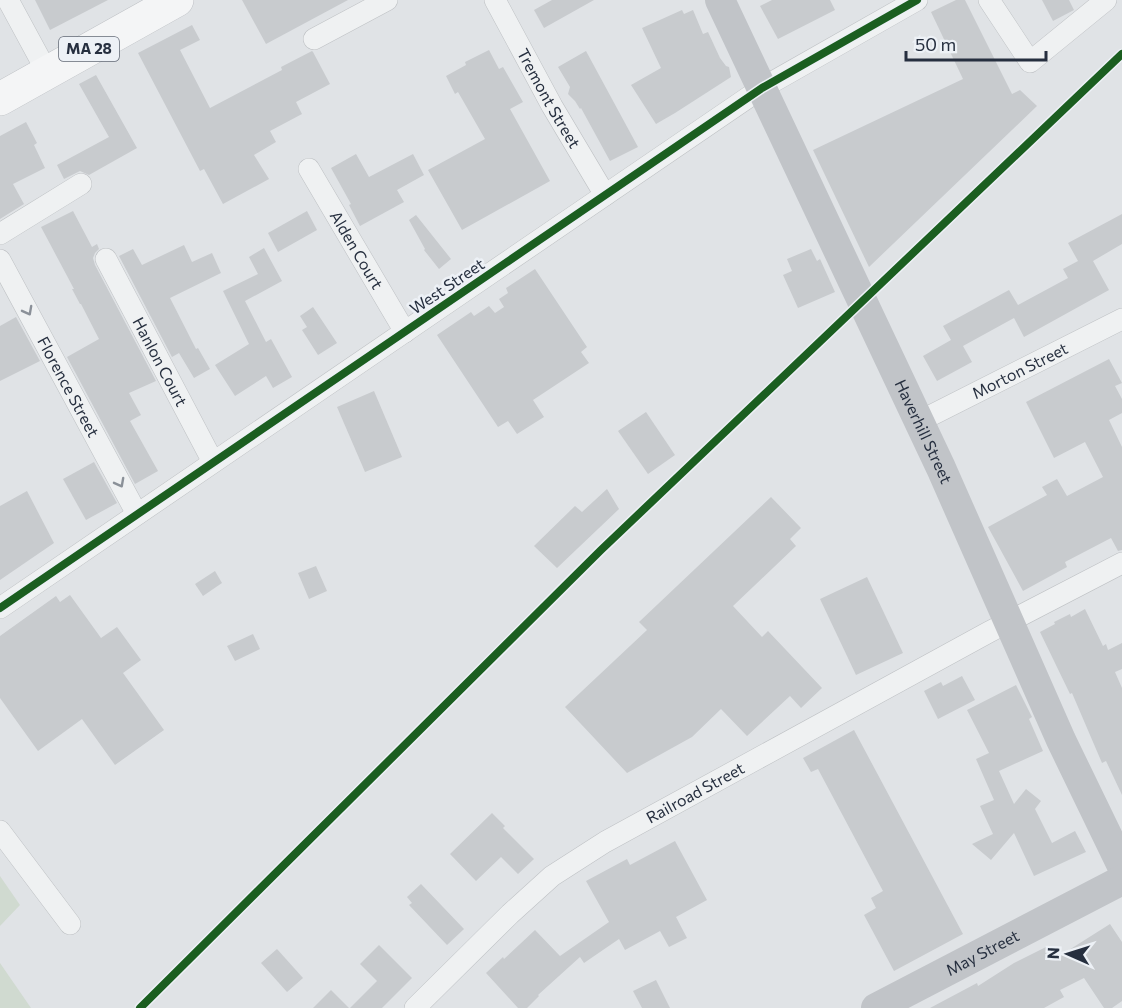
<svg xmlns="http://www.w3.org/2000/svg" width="1122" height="1008" viewBox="0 0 1122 1008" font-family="Commissioner,sans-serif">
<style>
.green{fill:#d0dad0}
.building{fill:#c8cbce}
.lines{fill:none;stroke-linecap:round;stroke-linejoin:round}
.minor-casing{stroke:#bec1c4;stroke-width:22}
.primary-casing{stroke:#bcbfc3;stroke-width:34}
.minor{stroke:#eff1f2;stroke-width:21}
.secondary{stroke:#c1c4c8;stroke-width:30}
.primary{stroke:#f4f5f6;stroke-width:33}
.cycleway-casing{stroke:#edf1f6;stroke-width:11}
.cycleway{stroke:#1b5e20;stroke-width:8}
.oneway{stroke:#8a9098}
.labels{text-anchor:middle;stroke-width:5;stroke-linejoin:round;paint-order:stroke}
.shield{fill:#edf1f6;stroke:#626976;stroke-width:1.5}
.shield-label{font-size:15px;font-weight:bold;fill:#262f3f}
.street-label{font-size:16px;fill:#262f3f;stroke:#edf1f6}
</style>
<rect width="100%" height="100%" fill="#e0e3e6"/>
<g class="green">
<polygon points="0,876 20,905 0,926"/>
<polygon points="0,963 31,1008 0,1008"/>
</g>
<g class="building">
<polygon points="35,0 108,0 50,30"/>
<polygon points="242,0 348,0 266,44"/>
<polygon points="552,0 594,0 544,28 534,10"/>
<polygon points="772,0 830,0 835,10 778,39 760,6"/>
<polygon points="956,0 965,0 1012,94 1020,90 1037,106 869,267 813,150 963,79 931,12"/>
<polygon points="1042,0 1069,0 1074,10 1053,21"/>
<polygon points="682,10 684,14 693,10 703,34 708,32 720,58 726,66 729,67 731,77 675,113 656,124 631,85 661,68 642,28"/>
<polygon points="192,25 200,40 180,50 210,108 282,70 281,67 312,51 313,52 330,84 296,102 302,114 270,131 276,142 254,155 269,179 223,204 204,169 200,171 138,53"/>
<polygon points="489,50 499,69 503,67 523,102 510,109 550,181 462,230 428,170 485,139 458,92 455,94 446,76 466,65 465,62"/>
<polygon points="586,51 638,147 610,161 581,108 580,109 575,101 568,94 570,87 558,67"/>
<polygon points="96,75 137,148 89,175 80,171 64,179 57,165 109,137 79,84"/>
<polygon points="26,122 37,143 34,145 45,168 13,184 24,204 0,219 0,136"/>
<polygon points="356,154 369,177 413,154 424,175 397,190 404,202 360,226 349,205 351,204 331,168"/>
<polygon points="73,211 92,247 97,244 99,249 95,253 93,258 95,265 156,381 129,393 141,415 130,421 158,471 135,484 67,357 99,339 81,304 80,304 72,289 74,289 41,227"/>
<polygon points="307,211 317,230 278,252 268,233"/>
<polygon points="1122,214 1122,244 1093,261 1109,290 1024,337 1014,318 963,346 972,362 937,381 923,356 951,340 943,326 1009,290 1018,305 1068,278 1063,269 1078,261 1068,243"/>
<polygon points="416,215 451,259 439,269 424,250 425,249 409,220"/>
<polygon points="184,245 192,262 212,253 221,273 170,298 196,349 198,348 210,369 194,378 179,353 172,357 119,256 133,249 142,265"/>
<polygon points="264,248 282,281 245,301 266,342 271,339 292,377 273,388 266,376 235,396 215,365 249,344 223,291 258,274 249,257"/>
<polygon points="811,249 817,261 820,259 835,292 798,308 783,275 792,271 787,259"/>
<polygon points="535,269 587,347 581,352 589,363 533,400 544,417 517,434 508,421 498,427 437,335 471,312 474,316 489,306 495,313 504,307 499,299 508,293 506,288"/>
<polygon points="313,307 337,343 318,355 302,330 307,327 300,316"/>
<polygon points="16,317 40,361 0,381 0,326"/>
<polygon points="1109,359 1122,383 1115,386 1122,399 1122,413 1109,420 1122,447 1122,550 1118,551 1111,538 1065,562 1067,567 1023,591 988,527 1047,495 1042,487 1057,479 1067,496 1103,477 1085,442 1054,458 1026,402"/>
<polygon points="374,391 402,457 365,472 337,407"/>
<polygon points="646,412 675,455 648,474 618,431"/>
<polygon points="94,462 117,503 86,520 63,479"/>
<polygon points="607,489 619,509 557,568 534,546 575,506 582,512"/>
<polygon points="27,491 54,543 0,580 0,506"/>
<polygon points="771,497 801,528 790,539 796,546 733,606 762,637 768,631 822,688 801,708 790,696 747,736 721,709 692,737 627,773 565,707 647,630 639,622"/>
<polygon points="316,566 327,591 309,599 298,573"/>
<polygon points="215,571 222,583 203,596 195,584"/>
<polygon points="867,577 903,653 856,675 820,599"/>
<polygon points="70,595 101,638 117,627 141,660 123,673 164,730 115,765 82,719 38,751 0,698 0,636 56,596 60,602"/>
<polygon points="1085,609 1103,646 1106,644 1108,650 1122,643 1122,669 1115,672 1122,688 1122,795 1106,761 1102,763 1072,693 1070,694 1040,632 1055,624 1054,622 1070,614 1071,617"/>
<polygon points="253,634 260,649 235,661 227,646"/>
<polygon points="962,676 975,700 938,719 924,691 941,682 943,686"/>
<polygon points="1016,685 1032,717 1029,719 1043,751 999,771 1014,804 1026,789 1041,801 1035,809 1052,843 1075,831 1086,852 1034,876 1014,833 991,860 972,844 993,834 980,806 994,800 976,759 989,753 967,710"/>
<polygon points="854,730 963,934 894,971 864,915 876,908 871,898 883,891 818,769 811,772 803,758"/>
<polygon points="492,813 505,826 503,828 534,859 518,874 501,857 476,881 450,854"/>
<polygon points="675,841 707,900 676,917 687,938 669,947 660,931 625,950 619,939 584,963 580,957 538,995 539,996 527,1008 518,1008 486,973 503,957 504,959 535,930 560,956 609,922 586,881 627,859 630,865"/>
<polygon points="421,884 464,929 447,945 409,905 412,903 407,897"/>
<polygon points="1110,924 1122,942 1122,1001 1112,1008 1104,1008 1084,978 1060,990 1064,997 1044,1008 930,1008 977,983 978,986 1014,963 1046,947 1053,960"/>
<polygon points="379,945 412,978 382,1008 350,1008 377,981 360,964"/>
<polygon points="277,949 303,978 287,992 261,963"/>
<polygon points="656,980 670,1008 642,1008 633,991"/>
<polygon points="331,990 349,1008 313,1008"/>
</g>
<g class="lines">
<defs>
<g id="minor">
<polyline points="8,0 47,72"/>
<path id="s1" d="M495,0L552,106L605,195"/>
<polyline points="989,0 1030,62 1106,0"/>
<polyline points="314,39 387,0"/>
<path id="s2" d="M309,169L405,332"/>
<polyline points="0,234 81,184"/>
<path id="s3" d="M106,259L213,462"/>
<path id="s4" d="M0,260L137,514"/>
<path id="s5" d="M918,422L1122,319"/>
<polyline points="0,608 762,88 917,0"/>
<polyline points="0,831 70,924"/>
<path id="s6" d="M415,1008L510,914L552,876L605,842L989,632L1122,563"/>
</g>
<polyline id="primary" points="0,99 177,0"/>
</defs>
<use href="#minor" class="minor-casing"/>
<use href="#primary" class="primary-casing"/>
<use href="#minor" class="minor"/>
<g class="secondary">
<path id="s7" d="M720,0L941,468L1061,740L1122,866"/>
<path id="s8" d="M876,1008L1122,880"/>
</g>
<use href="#primary" class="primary"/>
<defs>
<g id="cycleway">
<polyline points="0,608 762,88 917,0"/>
<polyline points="140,1008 601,550 1122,54"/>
</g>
</defs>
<use href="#cycleway" class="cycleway-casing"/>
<use href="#cycleway" class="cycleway"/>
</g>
<defs><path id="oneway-chevron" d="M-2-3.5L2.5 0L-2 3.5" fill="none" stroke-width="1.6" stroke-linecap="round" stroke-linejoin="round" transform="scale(1.5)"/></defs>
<g class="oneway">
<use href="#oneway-chevron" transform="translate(28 311) rotate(62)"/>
<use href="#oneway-chevron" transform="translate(120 483) rotate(62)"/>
</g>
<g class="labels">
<rect class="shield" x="59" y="37" width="60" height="24" rx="4.5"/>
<g class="shield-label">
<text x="89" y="54">MA 28</text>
</g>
<g class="street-label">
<text dy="6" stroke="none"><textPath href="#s1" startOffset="112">Tremont Street</textPath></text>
<text dy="6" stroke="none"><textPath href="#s2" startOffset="94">Alden Court</textPath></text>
<text transform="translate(447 286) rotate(-34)" y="6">West Street</text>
<text dy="6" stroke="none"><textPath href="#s3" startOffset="116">Hanlon Court</textPath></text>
<text dy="6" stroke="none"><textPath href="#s5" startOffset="114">Morton Street</textPath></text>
<text dy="6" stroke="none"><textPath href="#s4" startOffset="144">Florence Street</textPath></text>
<text dy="6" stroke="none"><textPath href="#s7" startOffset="477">Haverhill Street</textPath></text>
<text dy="6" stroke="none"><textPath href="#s6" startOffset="356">Railroad Street</textPath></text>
<text dy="6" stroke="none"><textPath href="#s8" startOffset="120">May Street</textPath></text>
</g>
</g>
<g transform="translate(1068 954) rotate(273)" stroke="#edf1f6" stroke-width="4.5" paint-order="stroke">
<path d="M0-4.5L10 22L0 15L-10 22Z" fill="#262f3f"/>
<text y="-9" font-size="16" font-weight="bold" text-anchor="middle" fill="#262f3f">N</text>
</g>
<path d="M906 51v9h140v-9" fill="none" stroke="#262f3f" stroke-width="3"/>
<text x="915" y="51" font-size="18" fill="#262f3f" stroke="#edf1f6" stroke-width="4.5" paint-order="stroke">50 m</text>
</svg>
